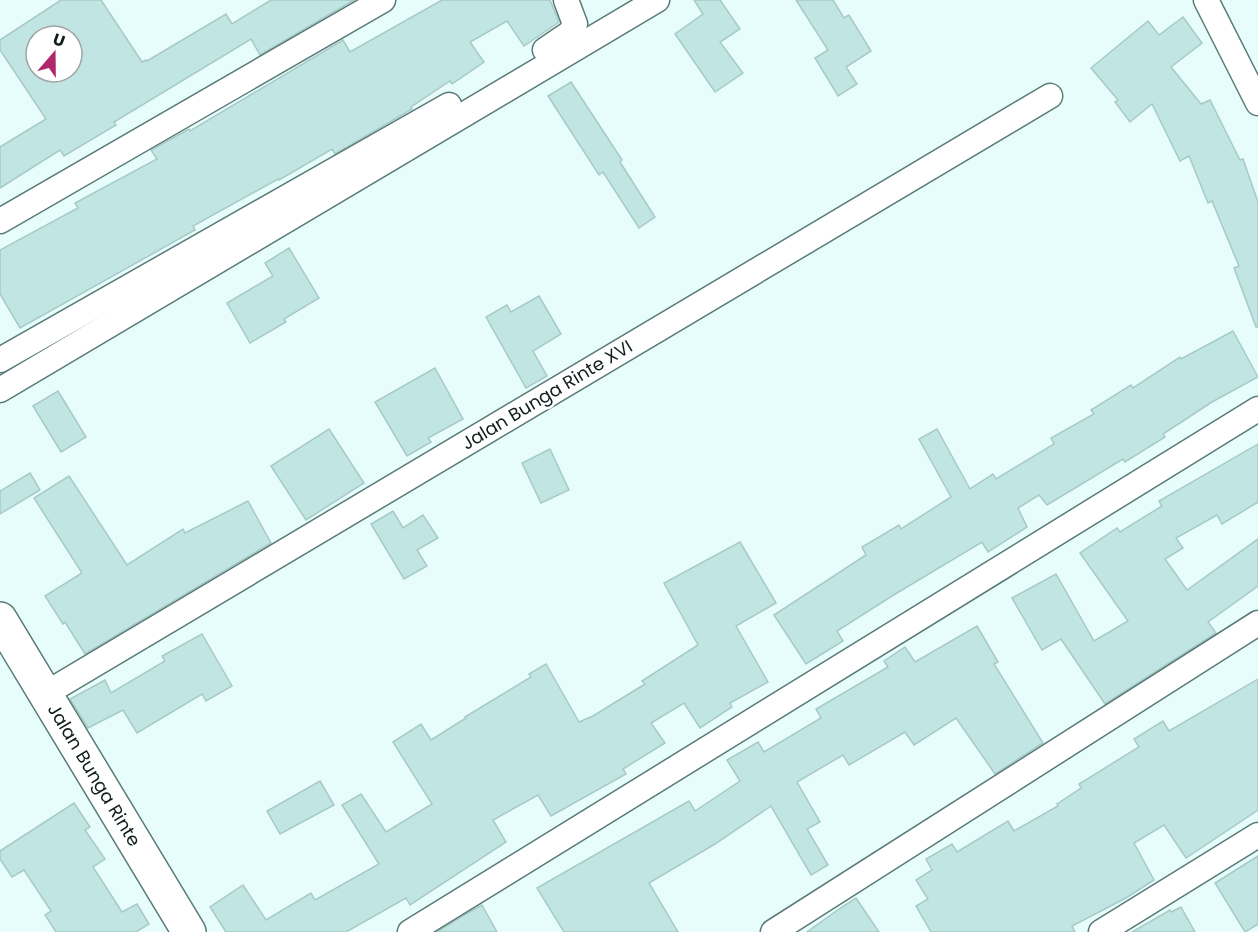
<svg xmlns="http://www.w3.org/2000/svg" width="1258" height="932" viewBox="0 0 1258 932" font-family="Poppins,sans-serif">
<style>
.building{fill:#c1e5e2;stroke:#a7cac7;stroke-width:1.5;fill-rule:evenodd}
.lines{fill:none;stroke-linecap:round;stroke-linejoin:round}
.street-casing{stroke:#597b78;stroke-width:27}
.secondary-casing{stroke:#597b78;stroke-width:36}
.street{stroke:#fff;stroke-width:24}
.secondary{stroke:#fff;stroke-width:33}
.labels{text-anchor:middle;stroke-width:5;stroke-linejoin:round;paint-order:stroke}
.street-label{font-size:18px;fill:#111e1d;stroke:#fff}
</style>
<rect width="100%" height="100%" fill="#e7fdfb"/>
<g class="building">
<path d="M61,0H101L142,62L146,60L147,61L226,14L232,24L271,0H354L260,55L251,39L114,122L116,125L64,156L60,150L0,188V147L46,119L0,50V40ZM36,36H72V72H36Z"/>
<polygon points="442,0 550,0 559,22 524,46 507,21 470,42 484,62 452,84 450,81 411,107 412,109 335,154 332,149 279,180 278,179 193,226 195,230 20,328 0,294 0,250 78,208 75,203 157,159 151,150 189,129 190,131 343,40 350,52"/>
<polygon points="694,0 720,0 740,29 720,42 743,73 715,92 675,34 703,14"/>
<polygon points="796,0 833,0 844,18 849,15 871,51 846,67 857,84 838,96 815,58 828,50"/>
<polygon points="1183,17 1202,43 1171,67 1201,104 1210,100 1240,160 1243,159 1258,202 1258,327 1256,327 1234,268 1239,266 1212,201 1208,203 1189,156 1180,161 1152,104 1130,122 1115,102 1118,100 1091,68 1148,21 1159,35"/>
<polygon points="571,82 622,160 620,162 655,217 639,228 603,172 599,175 548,96"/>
<polygon points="289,248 319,298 284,319 286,322 250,343 227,303 273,276 265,263"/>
<polygon points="539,296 561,334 533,351 547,376 526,388 486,317 507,305 511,312"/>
<polygon points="1233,331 1258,377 1212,402 1163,434 1165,437 1125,462 1123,459 1047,505 1039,495 1018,508 1027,527 988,552 982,542 892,596 837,631 843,641 806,664 774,615 866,555 862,547 899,525 901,529 951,497 919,439 937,429 970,489 993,474 996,479 1054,444 1051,438 1094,414 1091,410 1131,385 1133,388 1180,357 1181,359"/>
<polygon points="435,368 463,419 428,438 431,442 407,456 375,402"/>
<polygon points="58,391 86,437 61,452 33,406"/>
<polygon points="329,429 364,483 306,520 271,466"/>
<polygon points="1258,444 1258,502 1222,524 1217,515 1176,538 1183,548 1165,559 1187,590 1258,539 1258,586 1208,622 1216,633 1105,704 1061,639 1042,650 1012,598 1056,574 1094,641 1128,621 1080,553 1117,528 1120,532 1162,506 1159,501"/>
<polygon points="550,449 569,490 541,503 522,463"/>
<polygon points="30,473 40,490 0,514 0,491"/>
<polygon points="69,476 127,565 183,529 185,533 248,501 271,543 85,654 65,622 63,624 45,596 82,573 34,498"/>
<polygon points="393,511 403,528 423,515 438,538 417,550 427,566 404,579 371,524"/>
<polygon points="740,542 776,603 736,626 768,682 730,703 732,707 700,728 684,703 651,723 665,743 623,769 626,774 551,816 538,795 493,820 506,842 410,905 406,898 346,932 226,932 210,907 243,885 266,920 311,893 315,900 379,864 342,805 361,794 386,832 432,804 393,742 421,724 431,740 466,718 465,717 531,677 529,674 546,664 579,722 593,716 645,684 642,681 698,645 664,583"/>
<polygon points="977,626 998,662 994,664 1043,743 995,774 956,718 914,745 905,732 849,765 843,755 797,782 820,822 807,829 828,865 811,875 771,806 715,844 649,883 678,932 564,932 537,888 689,801 695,811 740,781 727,760 758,742 764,752 821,718 816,709 888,667 884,661 905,647 915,662"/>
<polygon points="202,634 232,686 206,701 202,694 137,733 123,710 88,728 70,699 105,680 111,693 165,661 162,656"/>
<polygon points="1258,679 1258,810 1186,858 1164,825 1134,843 1154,880 1126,898 1072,926 1075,932 931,932 916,906 928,899 916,880 932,870 926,859 952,844 957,852 1008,821 1014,831 1058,806 1057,804 1081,788 1079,784 1139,747 1134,739 1163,721 1169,731"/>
<polygon points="320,781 334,805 280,834 267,811"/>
<polygon points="74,803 90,827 85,830 105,859 93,867 122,912 137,904 149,924 136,932 56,932 45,915 51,911 24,870 12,877 0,859 0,851"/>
<polygon points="1258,856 1258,924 1245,932 1215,883"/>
<polygon points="856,898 879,932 807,932 839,909"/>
<polygon points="482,905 497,932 437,932 464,915"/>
<polygon points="1181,907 1195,932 1132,932 1170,910 1171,912"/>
</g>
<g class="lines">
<defs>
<g id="street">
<polyline points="1206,0 1258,103"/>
<polyline points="545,50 570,33 575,24 566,0"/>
<polyline points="0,221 383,0"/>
<polyline points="0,360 449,105"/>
<polyline points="0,390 657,0"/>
<polyline points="45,694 1050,96"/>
<polyline points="410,932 1258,409"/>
<polyline points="773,932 1258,623"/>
<polyline points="1101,932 1258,835"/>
</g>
<polyline id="secondary" points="0,619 189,932"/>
</defs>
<use href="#street" class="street-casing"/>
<use href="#secondary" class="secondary-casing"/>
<use href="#street" class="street"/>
<use href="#secondary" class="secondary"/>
</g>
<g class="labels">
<g class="street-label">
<text transform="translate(547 395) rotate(-31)" y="6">Jalan Bunga Rinte XVI</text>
<text transform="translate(94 775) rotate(59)" y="6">Jalan Bunga Rinte</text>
</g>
</g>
<g transform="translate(54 54) rotate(20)"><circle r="28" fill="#ffffff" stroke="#a0a5a5" stroke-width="1.5"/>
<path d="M0-4.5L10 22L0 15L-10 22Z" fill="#af286c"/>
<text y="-9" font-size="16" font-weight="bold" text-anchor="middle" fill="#111e1d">U</text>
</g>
</svg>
